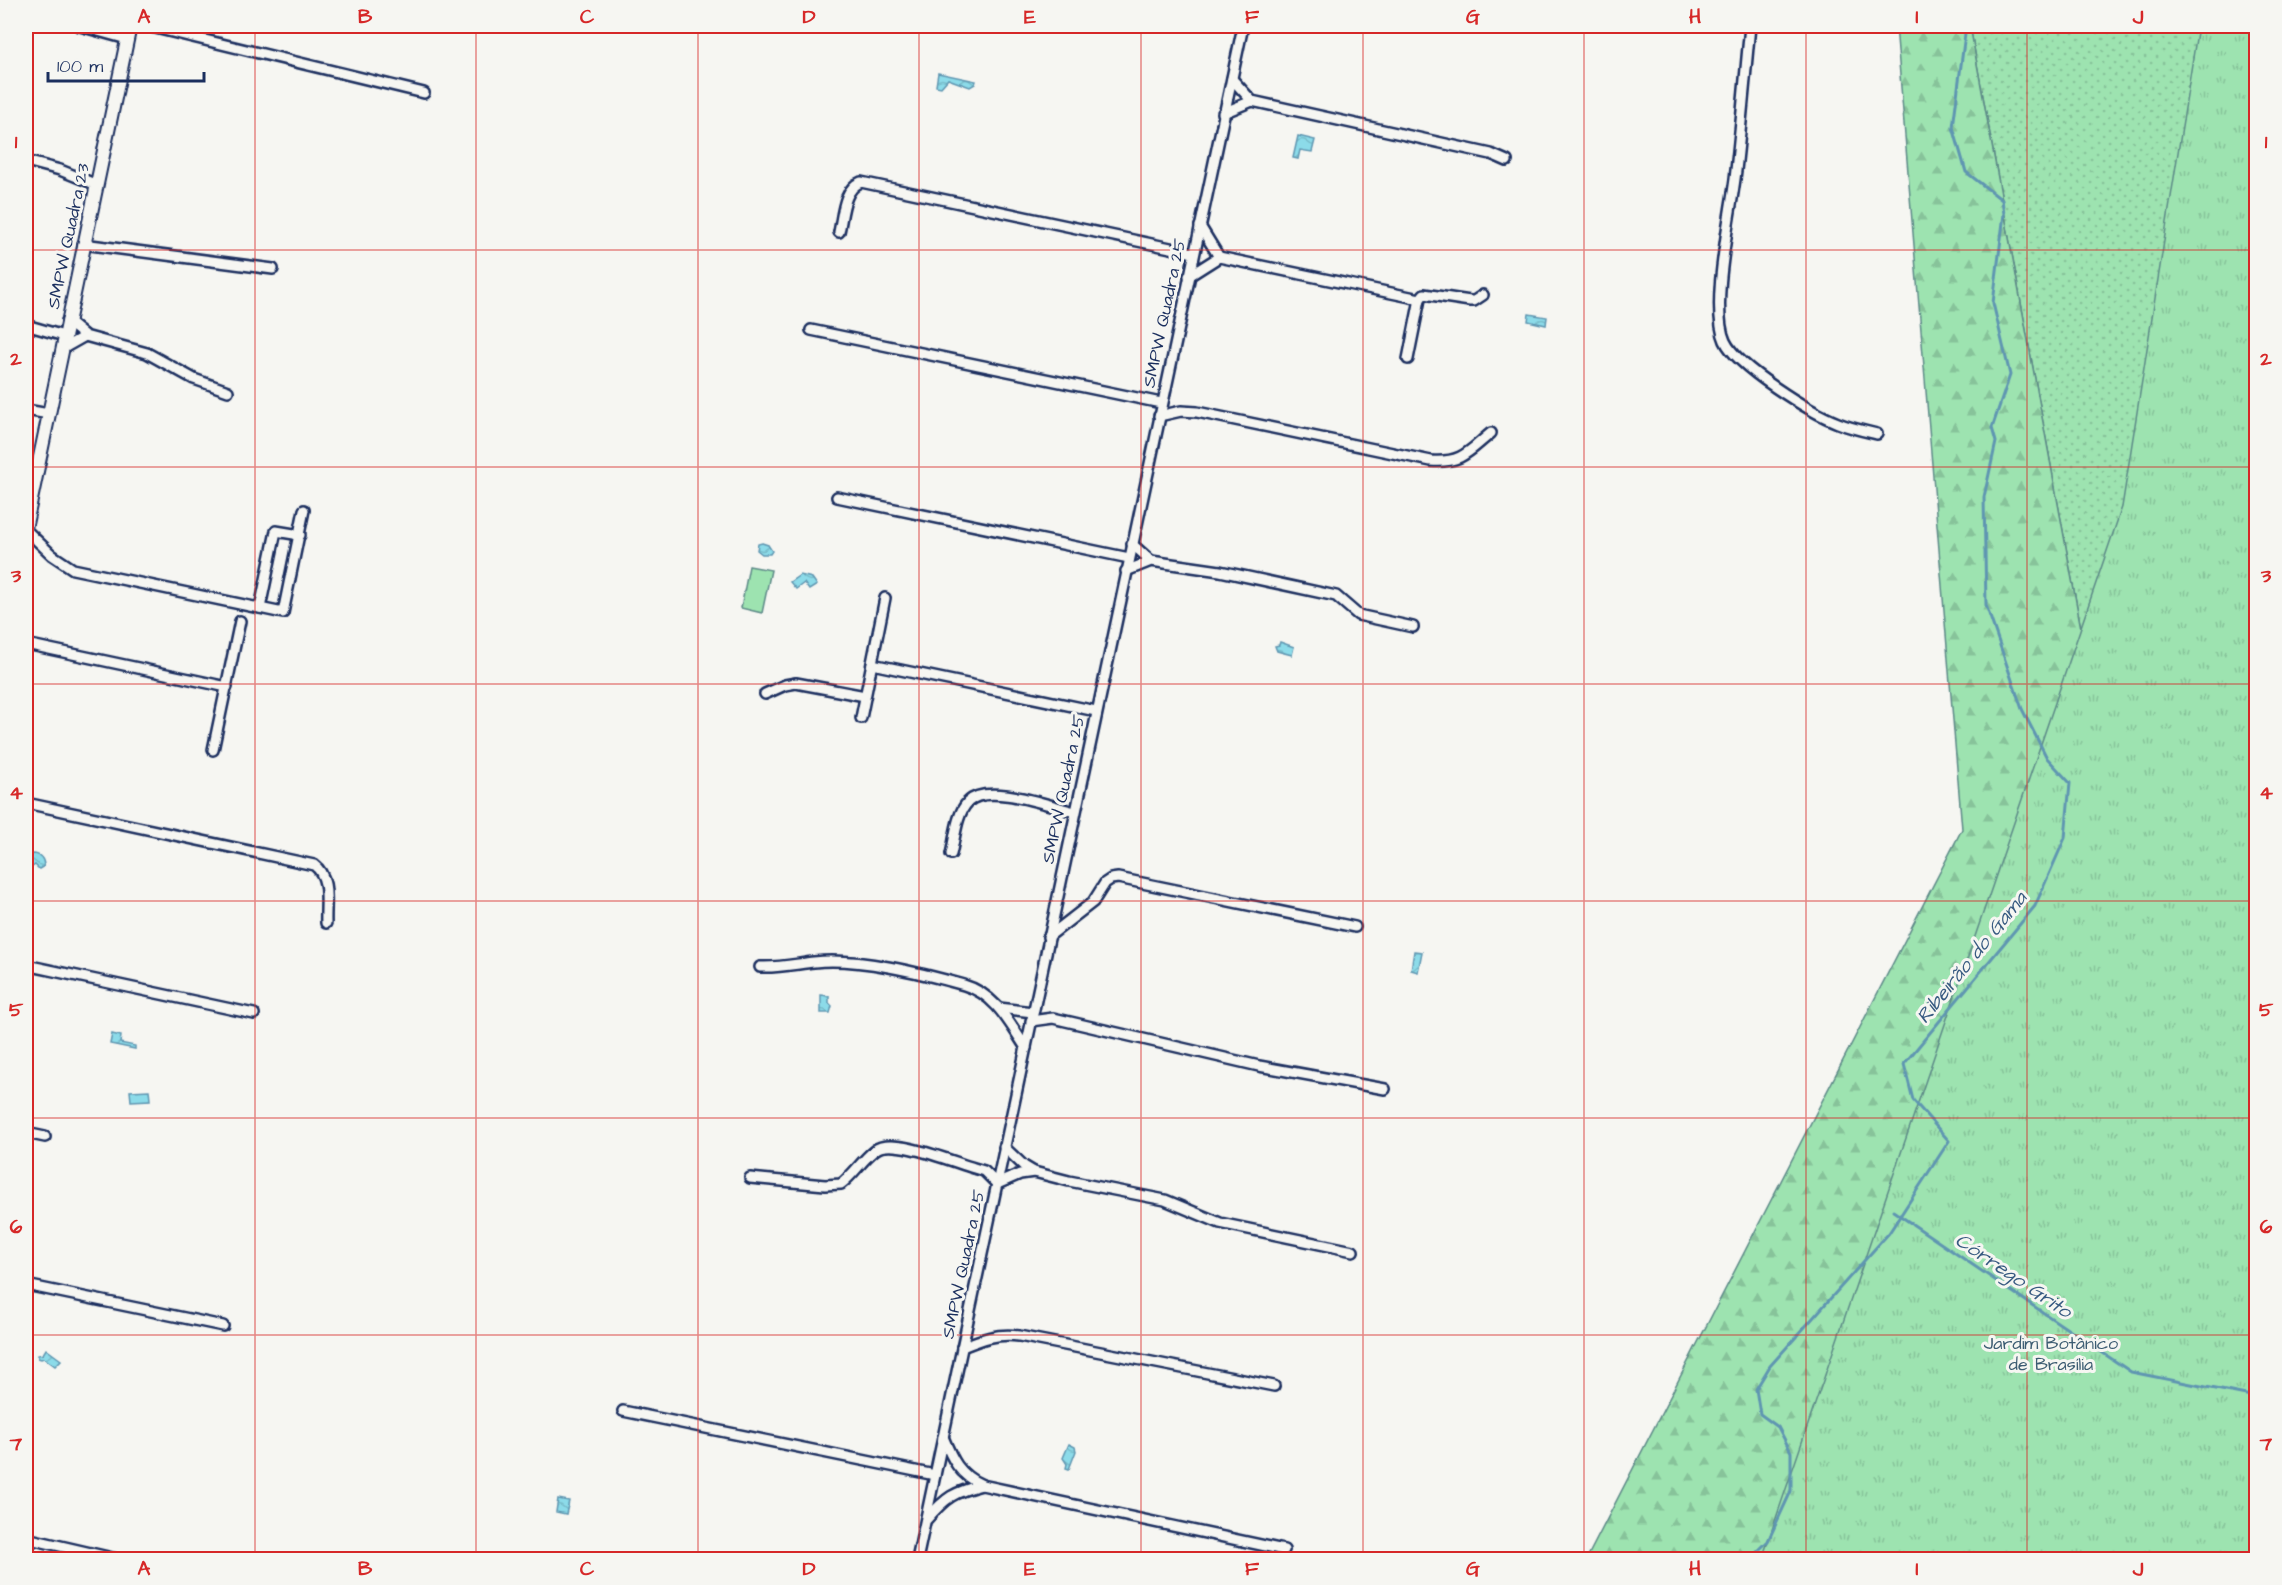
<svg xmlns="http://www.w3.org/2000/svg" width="2282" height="1585" viewBox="0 0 2282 1585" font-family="'Architects Daughter',sans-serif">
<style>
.grass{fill:url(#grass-dots);stroke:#5c8987;stroke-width:1.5}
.forest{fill:url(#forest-firs);stroke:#5c8987;stroke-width:1.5}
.park{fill:url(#park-tufts);stroke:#5c8987;stroke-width:1.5}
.pitch{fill:#9de3b0;stroke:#5c8987;stroke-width:1.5}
.water{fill:url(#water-waves);stroke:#5f96b1;stroke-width:1.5}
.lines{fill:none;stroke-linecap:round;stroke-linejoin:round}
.stream{stroke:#5f96b1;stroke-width:3}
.street-casing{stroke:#1b2f5e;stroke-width:14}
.secondary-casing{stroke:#1b2f5e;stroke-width:16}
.street{stroke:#f6f6f2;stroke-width:9}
.secondary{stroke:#f6f6f2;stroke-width:12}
.grid{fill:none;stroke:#d62828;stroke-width:1.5;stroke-opacity:0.55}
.labels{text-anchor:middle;stroke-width:6;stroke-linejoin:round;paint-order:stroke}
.street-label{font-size:18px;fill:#1b2f5e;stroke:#f6f6f2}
.park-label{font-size:18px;fill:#3c5c72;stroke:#f6f6f2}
.water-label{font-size:20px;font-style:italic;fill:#375a81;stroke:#f6f6f2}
.neatline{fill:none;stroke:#d62828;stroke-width:2}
.grid-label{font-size:20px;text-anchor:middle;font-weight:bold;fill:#d62828}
</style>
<defs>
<pattern id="grass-dots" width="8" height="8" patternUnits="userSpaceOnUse" patternTransform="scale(1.5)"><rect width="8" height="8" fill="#9de3b0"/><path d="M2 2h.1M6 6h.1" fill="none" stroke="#87c39a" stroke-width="1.8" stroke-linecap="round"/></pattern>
<pattern id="forest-firs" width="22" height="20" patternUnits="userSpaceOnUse" patternTransform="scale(1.5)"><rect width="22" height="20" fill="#9de3b0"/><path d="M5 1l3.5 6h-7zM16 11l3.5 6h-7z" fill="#87c39a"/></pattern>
<pattern id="park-tufts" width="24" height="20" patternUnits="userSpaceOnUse" patternTransform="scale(1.5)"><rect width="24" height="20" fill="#9de3b0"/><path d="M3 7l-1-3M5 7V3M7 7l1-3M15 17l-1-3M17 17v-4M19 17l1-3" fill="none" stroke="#87c39a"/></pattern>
<pattern id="water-waves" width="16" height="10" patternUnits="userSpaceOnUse" patternTransform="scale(1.5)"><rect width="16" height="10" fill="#8cdbe9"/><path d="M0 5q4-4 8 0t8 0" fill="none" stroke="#78bcca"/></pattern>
</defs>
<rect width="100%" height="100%" fill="#f6f6f2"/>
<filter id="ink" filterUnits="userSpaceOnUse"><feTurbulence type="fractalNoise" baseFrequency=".0167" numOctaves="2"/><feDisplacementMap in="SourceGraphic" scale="12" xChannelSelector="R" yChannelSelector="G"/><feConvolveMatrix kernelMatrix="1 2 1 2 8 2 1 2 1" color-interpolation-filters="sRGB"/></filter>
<g filter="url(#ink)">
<polygon class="grass" points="1970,26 2256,26 2110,786"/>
<polygon class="forest" points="1896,26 1970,26 2110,786 1802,1559 1586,1560 1962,829"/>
<polygon class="park" points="2198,26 2256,26 2256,1559 1762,1559 2122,507"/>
<polygon class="pitch" points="749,566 771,570 762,613 741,608"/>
<g class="water">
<polygon points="938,73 976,81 975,84 970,87 948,79 941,87 936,86"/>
<polygon points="1298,136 1315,140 1312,152 1300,150 1298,159 1293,158"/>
<polygon points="1529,314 1547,317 1546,325 1528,321"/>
<polygon points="762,543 768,545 772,551 770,554 762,554 757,550 758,544"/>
<polygon points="800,575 812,578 817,585 809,590 804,583 796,589 790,582"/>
<polygon points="1280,642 1294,647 1292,655 1277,651 1275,646 1279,645"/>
<path d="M33,854C40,854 44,859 44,866L39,869L35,865L28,870L26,865V860Z"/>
<polygon points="1414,951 1422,952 1418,972 1411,970"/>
<polygon points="821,995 829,996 829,1003 832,1006 830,1013 821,1013"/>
<polygon points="112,1034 121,1036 120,1043 135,1046 135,1049 110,1044"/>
<polygon points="149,1090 150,1100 131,1101 130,1091"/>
<polygon points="46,1349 61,1360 55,1366 44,1358 41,1359 38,1358 38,1355 43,1354"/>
<polygon points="1069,1444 1075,1447 1076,1451 1069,1469 1066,1468 1067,1464 1063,1458"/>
<polygon points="558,1499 569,1501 566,1514 556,1512"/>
</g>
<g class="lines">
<g class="stream">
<polyline points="1893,1211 2131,1372 2256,1397"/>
<polyline points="1749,1560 1768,1541 1791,1491 1791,1452 1778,1427 1760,1414 1756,1389 1770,1366 1889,1233 1949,1141 1913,1100 1904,1064 2035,906 2065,838 2070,783 2047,758 2022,709 1986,605 1984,497 1996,442 1992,428 2010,375 1993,303 2004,214 2002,200 1966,172 1953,127 1965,34 1961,26"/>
</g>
<defs>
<g id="street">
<polyline points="80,26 127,39"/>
<polyline points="147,26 424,93"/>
<path d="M1750,26C1745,77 1741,128 1735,179C1730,218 1710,308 1725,341C1737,367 1810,412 1838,423C1850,428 1864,431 1877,434"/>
<polyline points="1232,79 1252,101 1491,154 1507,161"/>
<polyline points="1223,113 1252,101"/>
<polyline points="26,161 60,170 97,185"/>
<polyline points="1200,226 1219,257"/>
<path d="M839,232C843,215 843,189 861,182L1194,253"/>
<polyline points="83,244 273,269"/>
<polyline points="1189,276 1219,257 1420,299"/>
<polyline points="67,321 85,336 147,353 194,379 228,391"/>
<polyline points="26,325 64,336"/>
<polyline points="811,330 1161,403"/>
<polyline points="62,349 85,336"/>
<polyline points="1408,359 1420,299 1424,294 1470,301 1474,301 1483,295"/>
<polyline points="26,410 49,414"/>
<path d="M1159,416L1181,411L1197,412L1431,461C1462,463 1468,452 1491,433"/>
<polyline points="837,497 1129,558"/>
<polyline points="26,530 52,555 73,569 283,613 304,510"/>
<polyline points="1132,544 1151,561"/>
<polyline points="1126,571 1151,561 1220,571 1336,596 1358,615 1413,627"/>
<polyline points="260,608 276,531 300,535"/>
<polyline points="26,644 227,687"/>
<polyline points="872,664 1096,711"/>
<polyline points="765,694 785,685 796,683 865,696"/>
<polyline points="861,718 885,598"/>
<polyline points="213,750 240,621"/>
<path d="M26,803L314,865C331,877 325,905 326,923"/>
<path d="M951,854C955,839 956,814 968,802C987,782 1050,806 1075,812"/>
<polyline points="1048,937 1093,902 1105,883 1111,879 1118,878 1355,927"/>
<polyline points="26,965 254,1014"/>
<path d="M760,967C779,968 796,964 814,962C858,957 921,973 964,985C995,994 1009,1022 1026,1048"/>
<polyline points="999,1008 1033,1012"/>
<polyline points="1031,1021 1053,1018 1259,1066 1385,1089"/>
<polyline points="26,1133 45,1137"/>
<polyline points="1004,1147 1024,1166 1034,1172 1069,1181 1165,1200 1220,1223 1353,1251"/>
<path d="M750,1178L825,1185L841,1184C854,1174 862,1160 875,1150C891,1136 953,1162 974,1168L984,1171L997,1184L1020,1174L1034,1172"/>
<polyline points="26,1285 223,1326"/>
<path d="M962,1347C982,1339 997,1333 1019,1336L1274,1386"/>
<polyline points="623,1411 935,1475"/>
<path d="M943,1437C952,1459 959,1475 982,1485L1284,1550"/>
<path d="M927,1519C946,1497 954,1492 982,1485"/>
<polyline points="26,1538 121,1560"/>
<polyline points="917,1560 1243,26"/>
</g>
<polyline id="secondary" points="26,524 130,26"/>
</defs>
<use href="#street" class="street-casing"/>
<use href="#secondary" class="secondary-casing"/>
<use href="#street" class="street"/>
<use href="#secondary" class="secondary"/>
</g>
</g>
<path class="grid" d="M255,26V1560M476,26V1560M698,26V1560M919,26V1560M1141,26V1560M1363,26V1560M1584,26V1560M1806,26V1560M2027,26V1560M26,250H2256M26,467H2256M26,684H2256M26,901H2256M26,1118H2256M26,1335H2256"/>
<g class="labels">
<g class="street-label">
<text transform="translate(68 236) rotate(-78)" y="6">SMPW Quadra 23</text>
<text transform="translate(1164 313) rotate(-78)" y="6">SMPW Quadra 25</text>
<text transform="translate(1063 789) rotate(-78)" y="6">SMPW Quadra 25</text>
<text transform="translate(963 1264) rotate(-78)" y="6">SMPW Quadra 25</text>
</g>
<g class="park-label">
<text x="2051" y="1349">Jardim Botânico<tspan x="2051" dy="21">de Brasília</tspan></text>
</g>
<g class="water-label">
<text transform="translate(1971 957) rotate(-51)" y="7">Ribeirão do Gama</text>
<text transform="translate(2014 1275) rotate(34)" y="7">Córrego Grito</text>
</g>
</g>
<rect width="2282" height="1585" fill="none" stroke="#f6f6f2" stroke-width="66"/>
<path d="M48 72v9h156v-9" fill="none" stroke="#1b2f5e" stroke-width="3"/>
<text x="57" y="72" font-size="18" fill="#1b2f5e" stroke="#f6f6f2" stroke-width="4.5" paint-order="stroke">100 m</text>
<rect x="33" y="33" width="2216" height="1519" class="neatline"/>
<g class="grid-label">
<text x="144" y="23">A</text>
<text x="365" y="23">B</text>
<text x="587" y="23">C</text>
<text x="809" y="23">D</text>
<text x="1030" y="23">E</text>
<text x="1252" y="23">F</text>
<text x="1473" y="23">G</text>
<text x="1695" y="23">H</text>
<text x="1917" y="23">I</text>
<text x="2138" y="23">J</text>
<text x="16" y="148">1</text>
<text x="2266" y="148">1</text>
<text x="16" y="365">2</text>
<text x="2266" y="365">2</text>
<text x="16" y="582">3</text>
<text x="2266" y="582">3</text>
<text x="16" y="799">4</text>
<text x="2266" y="799">4</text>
<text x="16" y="1016">5</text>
<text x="2266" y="1016">5</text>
<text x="16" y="1233">6</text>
<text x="2266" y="1233">6</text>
<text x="16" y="1450">7</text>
<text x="2266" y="1450">7</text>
<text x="144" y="1575">A</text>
<text x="365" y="1575">B</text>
<text x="587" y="1575">C</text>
<text x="809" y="1575">D</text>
<text x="1030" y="1575">E</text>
<text x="1252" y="1575">F</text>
<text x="1473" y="1575">G</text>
<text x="1695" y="1575">H</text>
<text x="1917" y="1575">I</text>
<text x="2138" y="1575">J</text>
</g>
</svg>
